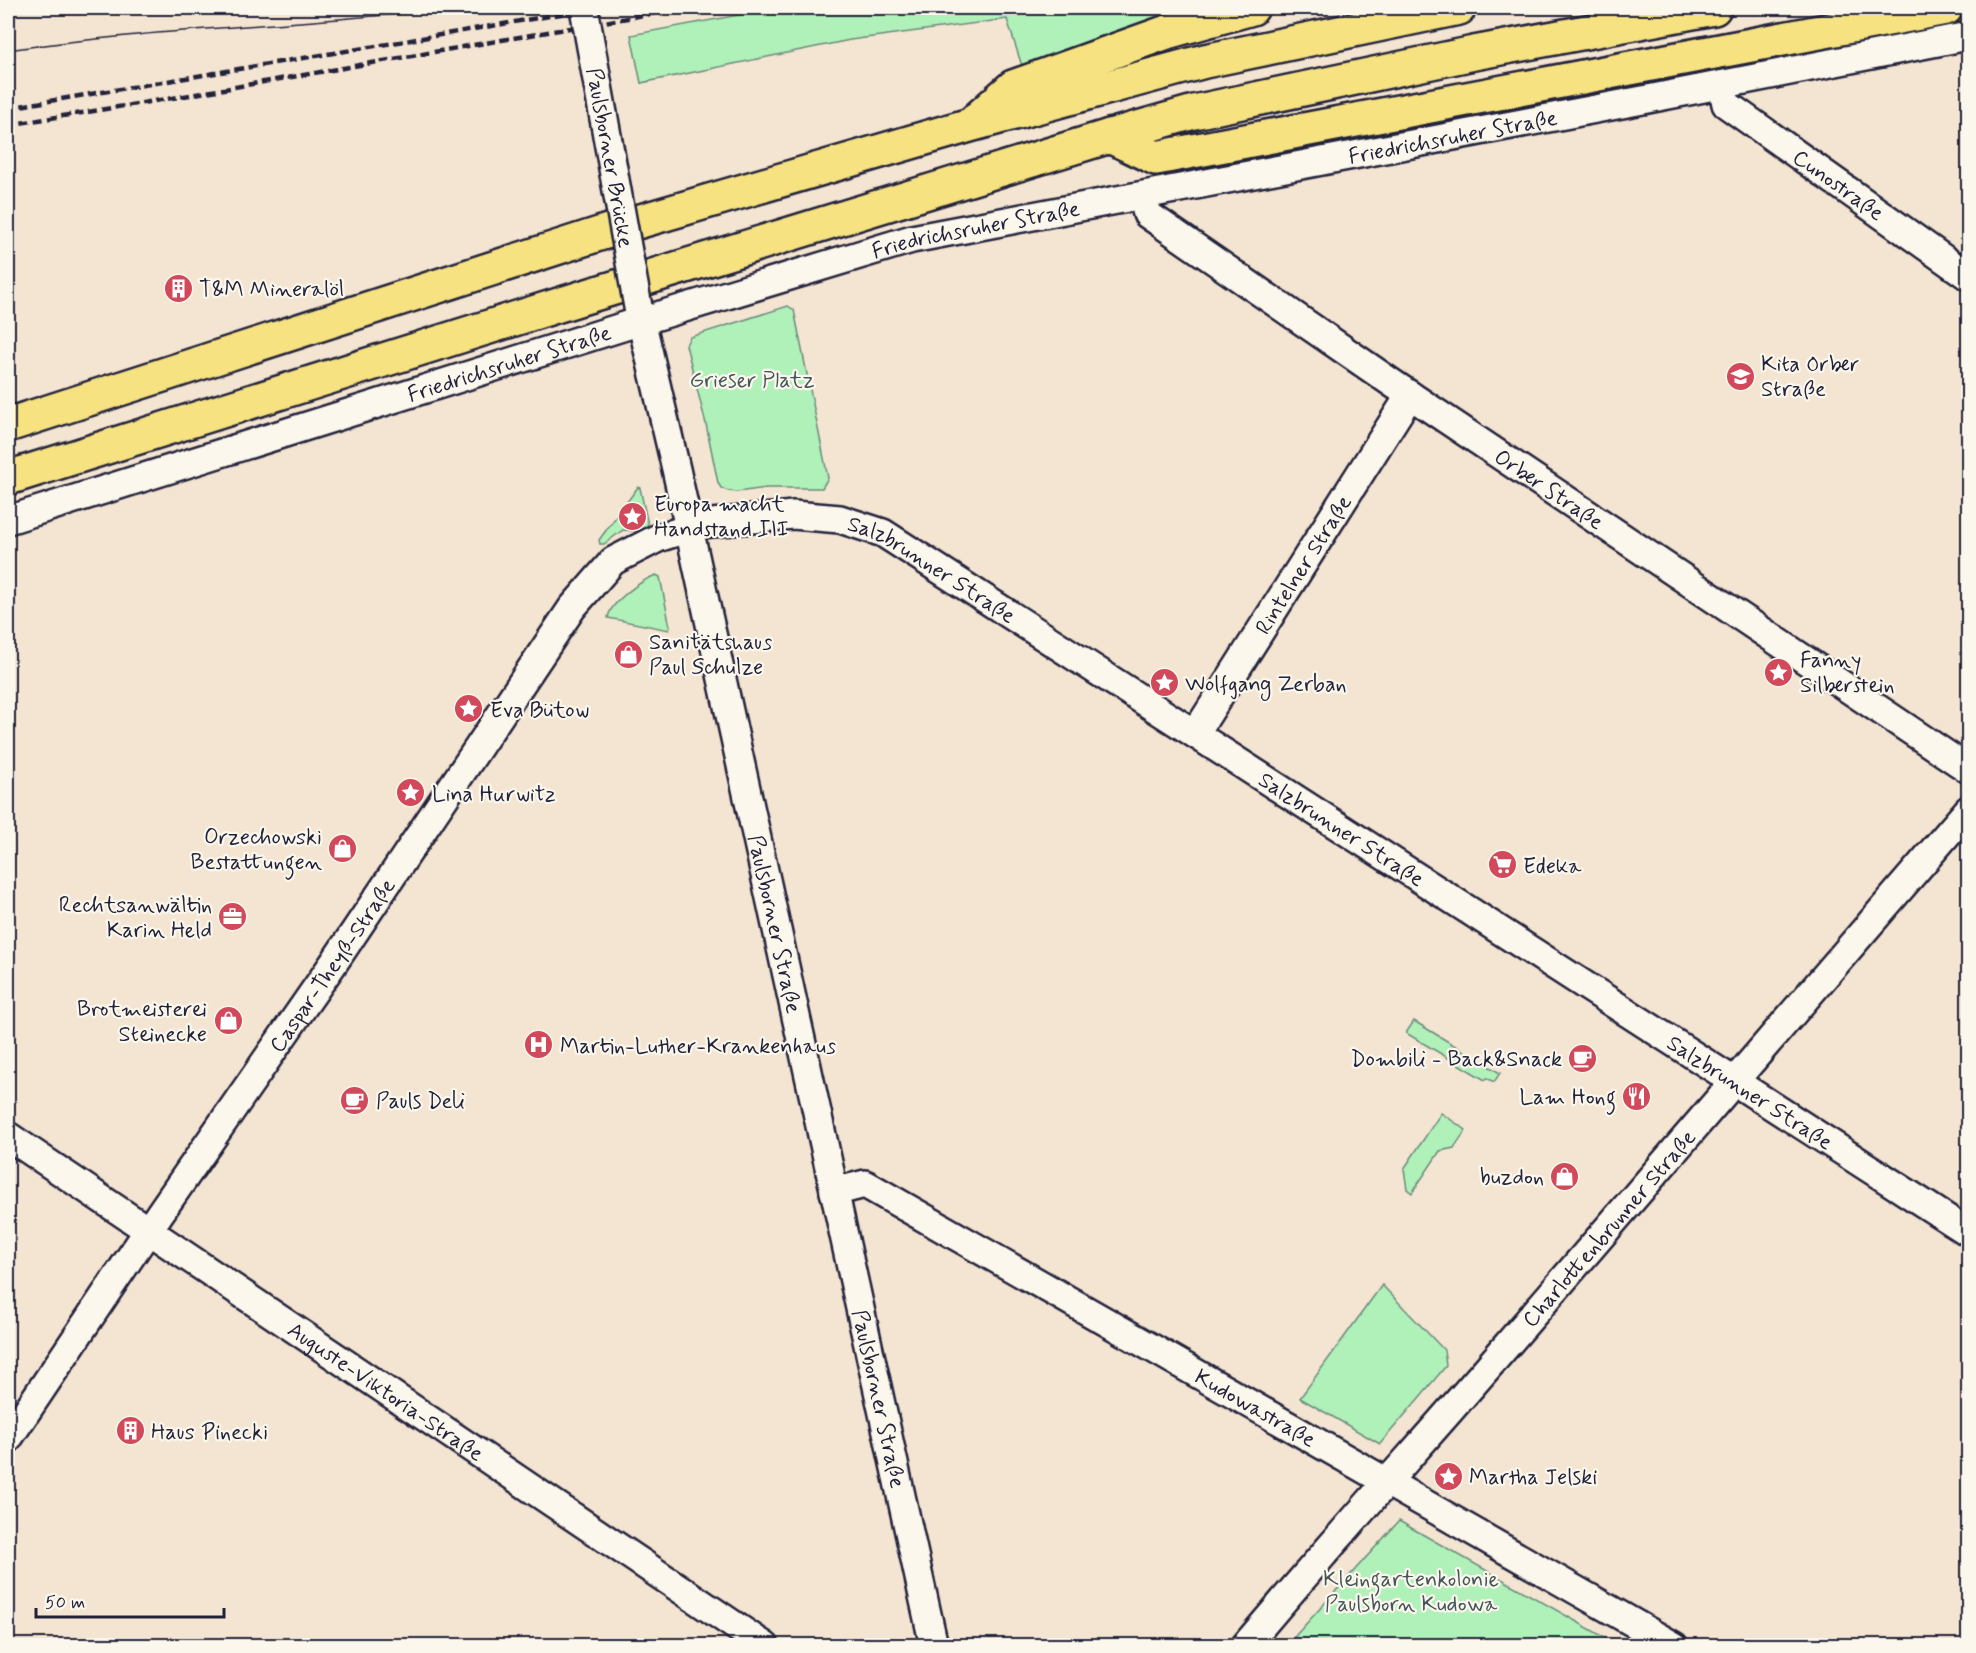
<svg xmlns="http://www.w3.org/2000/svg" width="1976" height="1653" viewBox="0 0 1976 1653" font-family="Mynerve,sans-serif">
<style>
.green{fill:#aff1b9;stroke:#688a7a;stroke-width:1.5}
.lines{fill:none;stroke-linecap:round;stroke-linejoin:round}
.minor-casing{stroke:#22223b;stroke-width:32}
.highway-casing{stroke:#22223b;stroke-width:38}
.minor{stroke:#fbf7ec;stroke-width:27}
.highway{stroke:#f6e281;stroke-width:33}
.tram{stroke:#22223b;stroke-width:1.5}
.rail{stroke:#22223b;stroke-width:4.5;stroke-dasharray:9 4.5;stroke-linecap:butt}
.minor-bridge-casing{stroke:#22223b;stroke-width:32;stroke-linecap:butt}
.minor-bridge{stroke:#fbf7ec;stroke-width:27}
.labels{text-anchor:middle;stroke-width:4.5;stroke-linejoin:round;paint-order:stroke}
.street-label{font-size:22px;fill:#22223b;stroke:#fbf7ec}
.poi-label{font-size:22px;fill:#22223b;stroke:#fbf7ec;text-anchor:start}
.park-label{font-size:22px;fill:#45565a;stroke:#fbf7ec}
</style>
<rect width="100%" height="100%" fill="#f4e4d2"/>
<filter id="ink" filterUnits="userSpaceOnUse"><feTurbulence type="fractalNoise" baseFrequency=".0167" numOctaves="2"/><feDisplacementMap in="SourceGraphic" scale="12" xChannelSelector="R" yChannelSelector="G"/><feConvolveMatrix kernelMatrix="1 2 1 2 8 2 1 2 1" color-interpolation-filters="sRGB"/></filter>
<g filter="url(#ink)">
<g class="green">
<polygon points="776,8 1193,8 1093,39 1022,66 1007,19 850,40 641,83 631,35"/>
<polygon points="788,306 794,310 828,478 822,488 767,488 737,492 728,491 721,488 718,483 706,424 686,345 690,337"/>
<polygon points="638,487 640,488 648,525 637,531 623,530 604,544 600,544 599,540"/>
<path d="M656,575L660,577L670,627L669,630L608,618C610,602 642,580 656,575Z"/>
<polygon points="1414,1021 1500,1073 1494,1082 1487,1078 1485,1080 1406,1033"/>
<polygon points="1441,1113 1466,1130 1454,1148 1440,1151 1412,1193 1407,1189 1404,1169"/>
<polygon points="1382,1285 1444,1350 1446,1366 1380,1444 1300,1398"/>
<polygon points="1399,1521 1618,1645 1287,1645"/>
</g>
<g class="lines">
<defs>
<g id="minor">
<path id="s1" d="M1722,85L1726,104L1968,276"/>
<path id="s2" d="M1142,196L1147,214L1392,383L1968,769"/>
<path id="s3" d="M638,307L676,469L934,1646"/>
<path id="s4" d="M8,520L641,321L912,239L1648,99L1968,36"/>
<path id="s5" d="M1195,734L1410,395"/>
<path id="s6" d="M8,1136L765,1646"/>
<path id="s7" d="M834,1192L865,1184L1674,1646"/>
<path id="s8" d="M8,1439L160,1213L333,964L572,608L613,561L658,538L702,524L793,515L840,519L883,533L1968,1232"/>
<path id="s9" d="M1245,1646C1331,1543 1421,1445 1508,1344C1662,1167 1814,987 1968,810"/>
</g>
<g id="highway">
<polyline points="976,120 1013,87 1170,31 1252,8"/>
<polyline points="1110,136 1156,158 1946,8"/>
<polyline points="8,425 627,225 970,125 1205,61 1459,8"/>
<polyline points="8,478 581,298 1110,136 1194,112 1474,53 1714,8"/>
</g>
</defs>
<use href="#minor" class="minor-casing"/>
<use href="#highway" class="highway-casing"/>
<use href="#minor" class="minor"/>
<use href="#highway" class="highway"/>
<path class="tram" d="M8,50C156,28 307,25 456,8"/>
<g class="rail">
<polyline points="8,108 411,40 595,8"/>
<polyline points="8,125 167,99 684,8"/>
</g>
<defs>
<g id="minor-bridge">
<path id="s10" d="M584,8L638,307"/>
</g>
</defs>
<use href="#minor-bridge" class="minor-bridge-casing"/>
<use href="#minor-bridge" class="minor-bridge"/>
</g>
</g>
<defs>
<symbol id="building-disc" viewBox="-11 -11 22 22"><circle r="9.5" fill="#d1495b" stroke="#fbf7ec"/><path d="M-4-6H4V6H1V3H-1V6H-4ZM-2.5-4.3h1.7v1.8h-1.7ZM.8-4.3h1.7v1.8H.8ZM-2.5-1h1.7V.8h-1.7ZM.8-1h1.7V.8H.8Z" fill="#fff"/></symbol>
<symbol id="school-disc" viewBox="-11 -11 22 22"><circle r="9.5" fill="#d1495b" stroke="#fbf7ec"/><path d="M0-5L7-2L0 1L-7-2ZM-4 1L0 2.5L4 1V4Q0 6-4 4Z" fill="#fff"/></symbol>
<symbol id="sight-disc" viewBox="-11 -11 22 22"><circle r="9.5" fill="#d1495b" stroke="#fbf7ec"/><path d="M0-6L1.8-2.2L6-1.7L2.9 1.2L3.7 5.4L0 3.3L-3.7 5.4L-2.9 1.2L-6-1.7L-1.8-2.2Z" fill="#fff"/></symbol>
<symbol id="shop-disc" viewBox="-11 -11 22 22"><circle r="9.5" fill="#d1495b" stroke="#fbf7ec"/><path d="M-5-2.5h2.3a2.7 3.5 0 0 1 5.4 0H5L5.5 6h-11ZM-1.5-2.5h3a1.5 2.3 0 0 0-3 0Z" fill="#fff"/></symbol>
<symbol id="supermarket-disc" viewBox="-11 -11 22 22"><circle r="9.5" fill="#d1495b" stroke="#fbf7ec"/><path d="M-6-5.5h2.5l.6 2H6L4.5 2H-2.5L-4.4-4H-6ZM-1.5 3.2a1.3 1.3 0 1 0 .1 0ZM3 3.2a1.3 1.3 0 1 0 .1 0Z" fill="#fff"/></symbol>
<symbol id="office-disc" viewBox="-11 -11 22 22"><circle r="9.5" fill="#d1495b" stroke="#fbf7ec"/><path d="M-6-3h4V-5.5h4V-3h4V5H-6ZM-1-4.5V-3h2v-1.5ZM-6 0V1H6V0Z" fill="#fff"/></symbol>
<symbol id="hospital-disc" viewBox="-11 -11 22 22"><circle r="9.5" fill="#d1495b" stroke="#fbf7ec"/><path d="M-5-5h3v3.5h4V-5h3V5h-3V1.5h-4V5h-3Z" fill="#fff"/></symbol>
<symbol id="cafe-disc" viewBox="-11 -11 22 22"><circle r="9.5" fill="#d1495b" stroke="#fbf7ec"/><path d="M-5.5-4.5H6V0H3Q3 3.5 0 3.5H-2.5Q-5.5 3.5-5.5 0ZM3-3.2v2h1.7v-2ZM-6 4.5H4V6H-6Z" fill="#fff"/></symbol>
<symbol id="restaurant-disc" viewBox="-11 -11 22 22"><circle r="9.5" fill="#d1495b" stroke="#fbf7ec"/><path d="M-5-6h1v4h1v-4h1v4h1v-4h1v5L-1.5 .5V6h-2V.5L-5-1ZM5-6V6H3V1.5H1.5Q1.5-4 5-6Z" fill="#fff"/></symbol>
</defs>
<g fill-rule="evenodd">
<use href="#building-disc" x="162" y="272" width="33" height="33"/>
<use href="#school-disc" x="1724" y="360" width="33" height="33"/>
<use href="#sight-disc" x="616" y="500" width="33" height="33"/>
<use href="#shop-disc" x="612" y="638" width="33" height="33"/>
<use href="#sight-disc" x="1762" y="656" width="33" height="33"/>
<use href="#sight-disc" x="1148" y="666" width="33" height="33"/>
<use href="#sight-disc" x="452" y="692" width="33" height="33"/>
<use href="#sight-disc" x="394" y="776" width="33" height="33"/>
<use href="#shop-disc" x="326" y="832" width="33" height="33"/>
<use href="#supermarket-disc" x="1486" y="848" width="33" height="33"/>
<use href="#office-disc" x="216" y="900" width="33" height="33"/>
<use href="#shop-disc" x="212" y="1004" width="33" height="33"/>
<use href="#hospital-disc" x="522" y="1028" width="33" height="33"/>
<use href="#cafe-disc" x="1566" y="1042" width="33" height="33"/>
<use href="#restaurant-disc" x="1620" y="1080" width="33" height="33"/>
<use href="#cafe-disc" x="338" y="1084" width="33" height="33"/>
<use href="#shop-disc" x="1548" y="1160" width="33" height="33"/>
<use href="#building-disc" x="114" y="1414" width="33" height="33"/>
<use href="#sight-disc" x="1432" y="1460" width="33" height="33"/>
</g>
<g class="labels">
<g class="street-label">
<text dy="8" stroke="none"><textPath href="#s4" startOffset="1497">Friedrichsruher Straße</textPath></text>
<text dy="8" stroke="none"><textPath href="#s10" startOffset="152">Paulsborner Brücke</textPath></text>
<text dy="8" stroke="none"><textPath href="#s1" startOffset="158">Cunostraße</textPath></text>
<text dy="8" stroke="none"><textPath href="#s4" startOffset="1011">Friedrichsruher Straße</textPath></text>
<text dy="8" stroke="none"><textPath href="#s4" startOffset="525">Friedrichsruher Straße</textPath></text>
<text dy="8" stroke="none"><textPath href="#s2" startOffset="506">Orber Straße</textPath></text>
<text dy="8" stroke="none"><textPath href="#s5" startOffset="201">Rintelner Straße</textPath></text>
<text dy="8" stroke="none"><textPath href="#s8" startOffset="1407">Salzbrunner Straße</textPath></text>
<text dy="8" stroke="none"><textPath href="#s8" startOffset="1893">Salzbrunner Straße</textPath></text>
<text dy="8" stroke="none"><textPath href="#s3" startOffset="632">Paulsborner Straße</textPath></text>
<text dy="8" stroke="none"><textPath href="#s8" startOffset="574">Caspar-Theyß-Straße</textPath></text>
<text dy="8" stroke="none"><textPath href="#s8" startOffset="2379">Salzbrunner Straße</textPath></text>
<text dy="8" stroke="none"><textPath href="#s9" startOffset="554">Charlottenbrunner Straße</textPath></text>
<text dy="8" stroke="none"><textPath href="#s6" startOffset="456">Auguste-Viktoria-Straße</textPath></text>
<text dy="8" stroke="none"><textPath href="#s3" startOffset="1118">Paulsborner Straße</textPath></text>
<text dy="8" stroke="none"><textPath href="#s7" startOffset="482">Kudowastraße</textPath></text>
</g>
<g class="poi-label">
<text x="199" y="296">T&amp;M Mineralöl</text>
<text x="1761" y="371">Kita Orber<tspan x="1761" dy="25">Straße</tspan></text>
<text x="654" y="511">Europa macht<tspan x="654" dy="25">Handstand III</tspan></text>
<text x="649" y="649">Sanitätshaus<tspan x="649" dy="25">Paul Schulze</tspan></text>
<text x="1800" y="667">Fanny<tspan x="1800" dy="25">Silberstein</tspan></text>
<text x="1185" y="691">Wolfgang Zerban</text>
<text x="490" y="717">Eva Bütow</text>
<text x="432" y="801">Lina Hurwitz</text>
<text x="322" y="844" text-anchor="end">Orzechowski<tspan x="322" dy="25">Bestattungen</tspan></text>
<text x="1523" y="873">Edeka</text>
<text x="212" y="912" text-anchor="end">Rechtsanwältin<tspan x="212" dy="25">Karin Held</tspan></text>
<text x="207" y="1016" text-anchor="end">Brotmeisterei<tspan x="207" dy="25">Steinecke</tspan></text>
<text x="560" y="1053">Martin-Luther-Krankenhaus</text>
<text x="1562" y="1066" text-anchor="end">Dombili - Back&amp;Snack</text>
<text x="1616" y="1104" text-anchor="end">Lam Hong</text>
<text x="376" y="1108">Pauls Deli</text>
<text x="1544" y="1184" text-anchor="end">buzdon</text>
<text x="151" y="1439">Haus Pinecki</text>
<text x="1469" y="1484">Martha Jelski</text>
</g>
<g class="park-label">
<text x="752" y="387">Grieser Platz</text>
<text x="1411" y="1586">Kleingartenkolonie<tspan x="1411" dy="25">Paulsborn Kudowa</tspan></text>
</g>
</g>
<rect width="1976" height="1653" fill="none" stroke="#fbf7ec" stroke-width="30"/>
<rect x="15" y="15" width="1946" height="1623" fill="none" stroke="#22223b" stroke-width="2" filter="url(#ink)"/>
<path d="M36 1608v9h188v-9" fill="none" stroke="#22223b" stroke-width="3"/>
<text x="45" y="1608" font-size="18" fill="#22223b" stroke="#fbf7ec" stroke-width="4.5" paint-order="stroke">50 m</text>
</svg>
